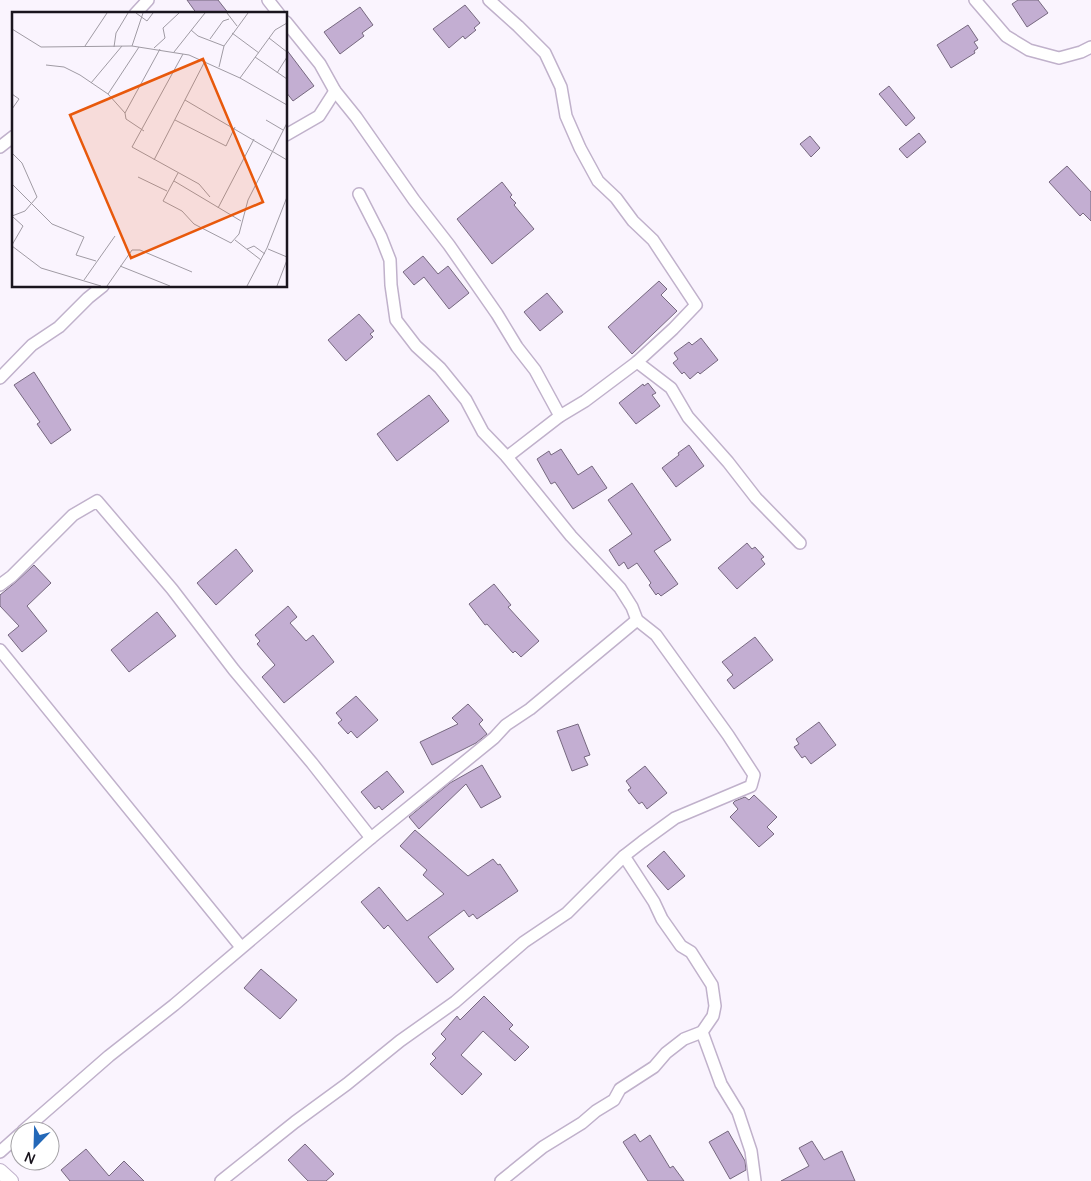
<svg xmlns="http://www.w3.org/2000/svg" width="1091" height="1181" viewBox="0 0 1091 1181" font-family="Manrope,sans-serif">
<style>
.building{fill:#c3aed2;stroke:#76687f}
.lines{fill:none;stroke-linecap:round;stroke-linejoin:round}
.minor-casing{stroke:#c0b1cb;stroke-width:14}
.tertiary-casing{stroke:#c0b1cb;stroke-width:16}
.minor{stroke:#fff;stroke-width:11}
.tertiary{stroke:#fff;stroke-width:14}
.inset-road{fill:none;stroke:#a09ba4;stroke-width:1}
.view{fill:#e8590c;fill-opacity:0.15;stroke:#e8590c;stroke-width:2.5}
.inset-edge{fill:none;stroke:#1a151e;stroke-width:2.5}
</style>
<rect width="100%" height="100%" fill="#faf4fe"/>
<g class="building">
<polygon points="187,0 218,0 229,14 197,14"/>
<polygon points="1018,0 1038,0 1048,13 1027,27 1012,4"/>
<polygon points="465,5 480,23 474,28 476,30 465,39 463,36 449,48 433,29"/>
<polygon points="360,7 373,25 362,33 364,36 340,54 324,32"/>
<polygon points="968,25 978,40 974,42 978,48 974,51 975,53 951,68 937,45"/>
<polygon points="286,49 314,86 293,101 286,92"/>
<polygon points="889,86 915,118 906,126 879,94"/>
<polygon points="919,133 926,142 907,158 899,149"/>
<polygon points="810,136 820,148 811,157 800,144"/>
<polygon points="1067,166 1091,192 1091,221 1083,213 1080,216 1049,182"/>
<polygon points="502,182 512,195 510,197 516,203 514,205 534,229 492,264 457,219"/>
<polygon points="423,256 438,274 448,266 469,293 449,309 424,277 414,285 403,272"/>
<polygon points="659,281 667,289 661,295 677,311 632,354 608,327"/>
<polygon points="547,293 563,312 540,331 524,312"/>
<polygon points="359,314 374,331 370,334 373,337 346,361 328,340"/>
<polygon points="701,338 718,360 700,374 698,372 690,379 684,372 682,374 673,363 678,359 674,353 689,342 692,345"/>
<polygon points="34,372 71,430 51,444 37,424 40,422 14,385"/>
<polygon points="648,383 656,393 652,395 660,406 636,424 619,403 643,384 644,386"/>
<polygon points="429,395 449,421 397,461 377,434"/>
<polygon points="689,445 704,466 676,487 662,468 679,455 678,453"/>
<polygon points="561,449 578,475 592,466 607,488 573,509 555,482 551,484 537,459 549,451 551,455"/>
<polygon points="632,483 671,540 654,551 678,584 661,596 658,593 656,595 649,585 651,583 637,563 628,569 624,562 619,566 609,550 632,534 608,500"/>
<polygon points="747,543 752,549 755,547 764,557 761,559 765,564 737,589 718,568"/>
<polygon points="236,549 253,571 216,605 197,583"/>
<polygon points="34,565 51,583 27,606 47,631 22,652 8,635 19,626 0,606 0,595 17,581"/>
<polygon points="494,584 511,605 508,607 539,641 521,657 515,651 513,653 487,624 485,625 469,604"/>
<polygon points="288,606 297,617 290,623 306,641 313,635 334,662 284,703 262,677 275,665 257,644 260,641 255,635"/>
<polygon points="157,612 176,636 129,672 111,650"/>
<polygon points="755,637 773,660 734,689 727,680 733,675 722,662"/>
<polygon points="356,696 378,720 357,738 351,731 348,734 338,723 342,720 336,713"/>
<polygon points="468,704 483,720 479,724 487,734 476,743 432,765 420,742 458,724 452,718"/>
<polygon points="819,722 836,745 811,764 805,756 802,758 794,747 799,744 796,739"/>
<polygon points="578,724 590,755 584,757 588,765 572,771 557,731"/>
<polygon points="482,765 501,797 481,808 466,784 419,829 409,817 450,783"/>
<polygon points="645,766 667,793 647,809 642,802 639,804 628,790 631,788 626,781"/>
<polygon points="387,771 404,792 382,810 379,806 375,809 361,792"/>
<polygon points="754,795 777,817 767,827 774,834 759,847 730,817 738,809 733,803 735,801 745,797 749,800"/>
<polygon points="415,830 468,876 493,859 498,865 500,864 518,891 477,919 473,914 469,917 464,910 428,937 454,969 437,983 388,925 384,929 361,902 379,887 407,921 444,894 423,875 427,870 400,846"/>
<polygon points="664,851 685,876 668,890 647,866"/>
<polygon points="261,969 297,1000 280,1019 244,988"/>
<polygon points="484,996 513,1025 509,1029 529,1047 515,1061 483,1031 461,1055 482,1074 462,1095 430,1064 436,1058 432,1054 446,1039 441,1034 457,1016 460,1020"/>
<polygon points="728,1131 745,1161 746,1170 730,1179 709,1142"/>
<polygon points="635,1134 640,1142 650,1135 670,1168 673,1166 684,1181 648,1181 623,1142"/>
<polygon points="812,1141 824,1160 842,1151 855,1181 781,1181 809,1166 799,1148"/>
<polygon points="305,1144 334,1174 326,1181 308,1181 288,1160"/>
<polygon points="86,1149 109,1176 124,1161 144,1181 70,1181 61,1170"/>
</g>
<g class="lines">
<defs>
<g id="minor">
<polyline points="268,0 279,14"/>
<polyline points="489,0 518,26 545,53 561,87 566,116 580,148 598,181 616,198 633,221 653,240 696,305 673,329 637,362 585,401 560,416 507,457"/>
<polyline points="975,0 1006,36 1029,50 1059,58 1081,52 1091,47"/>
<polyline points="135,14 148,0"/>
<polyline points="286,22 320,64 335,91 356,117 414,200 449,245 497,314 517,347 535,370 560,416"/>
<polyline points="286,135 319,116 335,91"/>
<polyline points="0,147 14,136"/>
<polyline points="637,362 671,388 688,417 728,462 756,498 800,543"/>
<polyline points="0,378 32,345 59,327 88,298 103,286"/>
<polyline points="0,585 12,576 73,515 97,501 172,589 234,670 312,763 371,838"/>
<polyline points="0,650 241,947"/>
<polyline points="702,1032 721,1084 738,1112 751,1151 755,1181"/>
<polyline points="23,1131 109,1056 174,1005 371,838 494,738 506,725 530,709 637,620"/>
<polyline points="0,1152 20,1134"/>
<polyline points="221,1181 295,1122 347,1084 400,1041 455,1002 524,942 567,913 624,856 642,842 675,818 751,786 754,775 728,735 656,635 637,620 632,607 620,588 571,536 507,457 483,432 466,400 440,368 416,346 396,320 391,285 390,260 381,237 359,194"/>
<polyline points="501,1181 543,1147 582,1123 596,1111 614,1100 620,1089 654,1067 666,1053 684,1039 702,1032 713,1016 715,1006 712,985 691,952 681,946 662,919 654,902 624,856"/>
</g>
<polyline id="tertiary" points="0,1171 11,1181"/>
</defs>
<use href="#minor" class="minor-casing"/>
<use href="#tertiary" class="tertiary-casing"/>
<use href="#minor" class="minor"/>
<use href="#tertiary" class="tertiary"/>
</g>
<g transform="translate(12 12)">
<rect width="275" height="275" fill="#faf4fe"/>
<path class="inset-road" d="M124,1L135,9L141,1M215,1L225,14M0,17L29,35L120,34L177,43L228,66L275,93M179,18L186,24L212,34M220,21L247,41M257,26L275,40M198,27L211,9L217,7M73,34L95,1M120,34L131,1M102,35L104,21L116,1M142,36L153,26L151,16L167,1M162,40L193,1M171,42L120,135L187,172L198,185M243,45L275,67M34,53L52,55L68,63L96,82L113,101M207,55L212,34L236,1M265,61L275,45M228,66L263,18L275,11M79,71L110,34M0,82L7,87L0,97M96,82L127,35M173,88L275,148M163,108L214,134L223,115M254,108L271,118M132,119L114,107L113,101L148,37M0,141L10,151L25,185L13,199L0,204M142,148L193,49M166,161L151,189L170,199L182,212L219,231L227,222L236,188L275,111M126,165L155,179M162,169L229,209M0,172L40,212L72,225L64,243L84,249M206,196L242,127M223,228L249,248M0,233L11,214L1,205M0,234L29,256L89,274M235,237L242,234L253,242M256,237L275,245M108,254L158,274M72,268L103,224M95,274L120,238H128L180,260M235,274L255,236L275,185M265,274L275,248"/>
<path class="view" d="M191,47L251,190L119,246L58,103Z"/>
<rect width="275" height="275" class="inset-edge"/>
</g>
<g transform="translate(35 1146) rotate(203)"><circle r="24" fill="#ffffff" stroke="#a3a1a5"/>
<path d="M0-4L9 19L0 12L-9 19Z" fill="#2368b8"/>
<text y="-8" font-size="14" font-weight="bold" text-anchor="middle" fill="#1a151e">N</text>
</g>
</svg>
